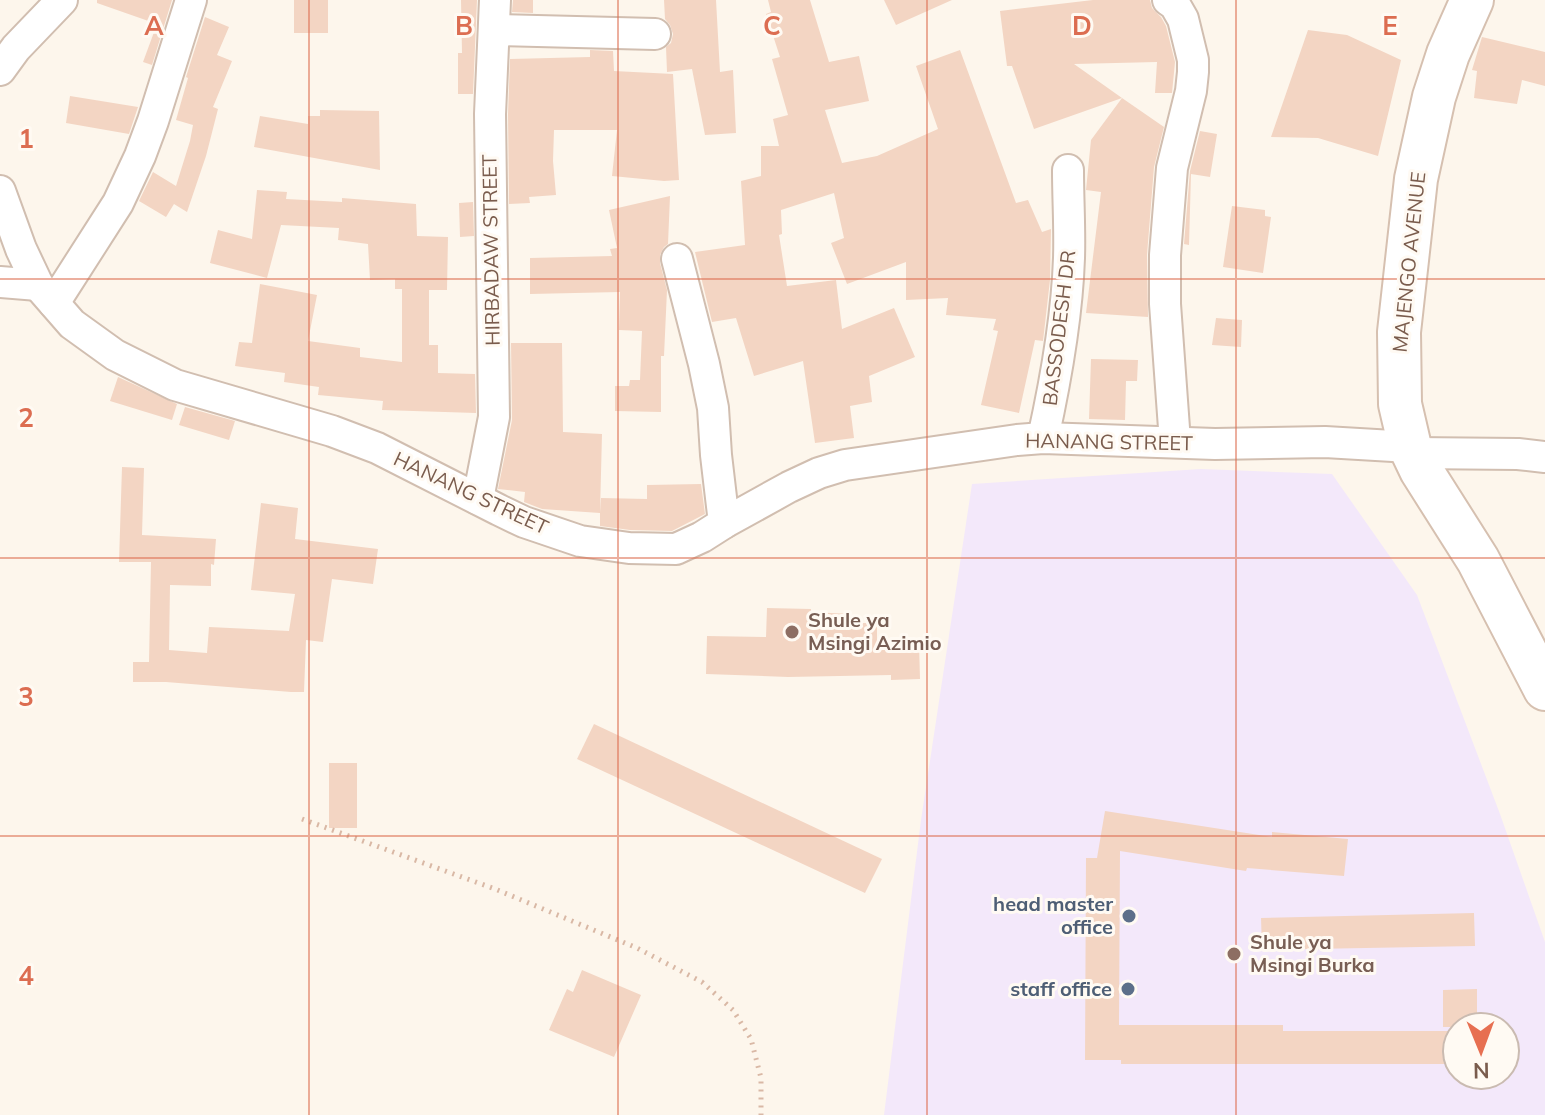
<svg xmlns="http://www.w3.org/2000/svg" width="1545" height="1115" viewBox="0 0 1545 1115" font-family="Mulish,sans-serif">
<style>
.education{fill:#f3e8fa;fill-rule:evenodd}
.building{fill:#f3d5c3}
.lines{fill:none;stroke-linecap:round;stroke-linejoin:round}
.street-casing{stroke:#d1beb0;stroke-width:34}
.secondary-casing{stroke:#d6c0b0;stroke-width:46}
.path{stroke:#d9b8a5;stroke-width:5;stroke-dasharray:2 6;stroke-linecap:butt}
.street{stroke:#fff;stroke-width:30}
.secondary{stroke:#fff;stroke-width:42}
.grid{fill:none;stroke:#dc6d51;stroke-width:2;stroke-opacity:0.55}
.education-dot{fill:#8d6e63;stroke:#fffaf3;stroke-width:3}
.service-dot{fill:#5c6f8a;stroke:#fffaf3;stroke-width:3}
.labels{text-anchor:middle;stroke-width:6;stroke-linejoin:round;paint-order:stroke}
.street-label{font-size:20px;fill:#7a5c4d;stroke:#fffaf3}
.education-label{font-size:20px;font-weight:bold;fill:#785e54;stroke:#fffaf3;text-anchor:start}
.service-label{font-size:20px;font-weight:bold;fill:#4e5e75;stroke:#fffaf3;text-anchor:end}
.grid-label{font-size:26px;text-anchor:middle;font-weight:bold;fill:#dc6d51;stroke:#fffaf3;stroke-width:6;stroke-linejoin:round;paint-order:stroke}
</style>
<rect width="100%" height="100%" fill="#fdf6ec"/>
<path class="education" d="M1201,469L1332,474L1417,595L1500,814L1545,942V1115H884L921,820L972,484ZM1457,1027H1505V1075H1457Z"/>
<g class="building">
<polygon points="97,0 172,0 152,65 143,62 157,24 97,3"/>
<rect x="294" y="0" width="34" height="33"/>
<polygon points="461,0 477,0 473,94 458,94 458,53 462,53"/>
<polygon points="513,0 533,0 533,13 512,12"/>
<polygon points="664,0 716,0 720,72 733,70 736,133 705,135 692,69 667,72 666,47 671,43 673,34 670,25 665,19"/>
<polygon points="768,0 810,0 829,62 859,56 869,101 825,110 842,163 877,156 938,129 916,66 960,50 1016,203 1028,200 1042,232 1051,229 1050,280 1043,341 1035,340 1019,413 981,405 998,331 993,330 996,319 946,315 948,298 906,300 906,262 847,284 831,243 844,238 834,193 781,210 782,234 779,235 787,286 836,280 842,329 894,308 915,357 869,376 872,402 850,406 854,438 815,443 803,361 754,376 736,318 712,322 695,252 745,245 741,181 761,176 761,146 779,146 773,119 788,115 772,59 780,57 766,14 771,12"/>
<polygon points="884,0 952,0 896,25"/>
<polygon points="1093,0 1150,0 1152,8 1161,17 1166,26 1175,62 1172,93 1155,93 1157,62 1074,64 1122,98 1034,129 1012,66 1007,66 1000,11"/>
<polygon points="205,17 229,27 217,55 232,61 213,107 218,109 206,156 187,212 174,204 166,217 139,201 153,172 176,186 190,141 193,125 176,120 188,78 186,77"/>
<polygon points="1308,30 1347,35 1401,60 1378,156 1318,138 1271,137"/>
<polygon points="1482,37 1545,52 1545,86 1522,80 1517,104 1474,98 1477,71 1472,70"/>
<polygon points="590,50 613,51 614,71 673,74 679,180 664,181 612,176 617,130 554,130 553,161 556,195 529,197 530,203 509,204 508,114 510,59 590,57"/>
<polygon points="70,96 138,107 129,134 66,123"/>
<polygon points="1122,98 1164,127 1154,167 1147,255 1148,317 1086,313 1101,192 1086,190 1091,140"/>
<polygon points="320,110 379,111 380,170 254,147 260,116 308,124 308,116 320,116"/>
<polygon points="1200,131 1217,134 1210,177 1191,174 1189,245 1184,244 1190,171"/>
<polygon points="257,190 287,192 286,199 342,202 342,198 416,204 417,236 448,237 447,290 429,290 429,345 438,345 438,373 475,374 476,413 382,410 383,401 318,395 319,387 284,382 285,373 235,366 239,342 252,343 260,284 317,295 308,341 360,348 360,357 402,362 402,289 395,289 395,279 370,280 368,244 338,240 339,228 281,225 267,278 210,263 218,230 252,239"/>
<polygon points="670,196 668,244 664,247 660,255 660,263 667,290 664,356 661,356 661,412 615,411 615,386 629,386 630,380 640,380 642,331 619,330 620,292 530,294 530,258 612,256 610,249 617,248 609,210"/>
<polygon points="473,202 474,236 460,237 459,203"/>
<polygon points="1232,206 1265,210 1265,216 1271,217 1263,273 1223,267"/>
<polygon points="1216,318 1242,320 1241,347 1212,345"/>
<polygon points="511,343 562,343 563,432 602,434 600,513 601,498 647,499 647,485 701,484 705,514 672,531 630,530 600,526 600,513 542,509 524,502 525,492 498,489 512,420"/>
<polygon points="1091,359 1138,360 1137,381 1126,381 1125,420 1089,419"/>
<polygon points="118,377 177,404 172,420 110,401"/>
<polygon points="185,407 235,421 229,440 179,425"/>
<polygon points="122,467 144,468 142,535 216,539 214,565 211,564 211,586 170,585 169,650 207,653 209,627 289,631 295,594 251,590 261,503 298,508 295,539 378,549 373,584 332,579 323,642 306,640 304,692 291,692 166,682 133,682 133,662 149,662 151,562 119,562"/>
<polygon points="767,608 811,609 811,612 851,614 851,623 877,623 877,645 919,643 920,679 891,680 891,675 788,677 706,674 707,636 766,637"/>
<polygon points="594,724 882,859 865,893 577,759"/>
<rect x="329" y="763" width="28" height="65"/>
<polygon points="1105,811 1272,837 1272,832 1348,839 1344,876 1247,868 1246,871 1120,851 1119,1025 1283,1025 1283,1031 1457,1031 1457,1064 1121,1064 1121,1060 1085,1060 1086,858 1097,858"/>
<polygon points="1474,913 1475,946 1262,950 1261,918"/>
<polygon points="582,970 641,995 614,1057 549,1030 567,989 573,992"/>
<polygon points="1477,989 1477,1027 1443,1027 1443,990"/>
</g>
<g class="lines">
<defs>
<g id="street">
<polyline points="1168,0 1175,5 1183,19 1193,60 1193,72 1191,91 1172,168 1165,255 1165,304 1175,442"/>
<polyline points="494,30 655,34"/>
<polyline points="0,70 16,48 62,0"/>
<polyline points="0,191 21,249 38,285 72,324 115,355 175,385 332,431 377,448 499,510 524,522 580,541 629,548 676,549 702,537 724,523 789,487 819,473 845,465 1017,440 1043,438 1215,444 1325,442 1410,447"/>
<polyline points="677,259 704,364 713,408 716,455 724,523"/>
<polyline points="0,282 38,285"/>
<polyline points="54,303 118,203 140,156 153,121 191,0"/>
<path d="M1043,438C1056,379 1067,319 1069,258C1070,229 1068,200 1068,170"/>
<polyline points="1413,453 1518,454 1545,457"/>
<polyline points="478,499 494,417 490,114 495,0"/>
</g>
<polyline id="secondary" points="1472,0 1448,54 1434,97 1416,179 1399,332 1400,404 1410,447 1421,470 1478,560 1545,689"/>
</defs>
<use href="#street" class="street-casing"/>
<use href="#secondary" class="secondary-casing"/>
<polyline class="path" points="302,819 495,889 637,948 702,982 733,1010 751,1039 761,1078 761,1115"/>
<use href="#street" class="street"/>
<use href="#secondary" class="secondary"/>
</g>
<path class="grid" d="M309,0V1115M618,0V1115M927,0V1115M1236,0V1115M0,279H1545M0,558H1545M0,836H1545"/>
<g class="education-dot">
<circle cx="792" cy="632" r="8"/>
<circle cx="1234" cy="954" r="8"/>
</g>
<g class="service-dot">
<circle cx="1129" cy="916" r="8"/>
<circle cx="1128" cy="989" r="8"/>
</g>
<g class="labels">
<g class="street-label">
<text transform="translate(491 250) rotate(-91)" y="7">HIRBADAW STREET</text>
<text transform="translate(1409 262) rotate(-84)" y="7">MAJENGO AVENUE</text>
<text transform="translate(1059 328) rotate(-83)" y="7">BASSODESH DR</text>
<text transform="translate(1109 442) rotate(1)" y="7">HANANG STREET</text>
<text transform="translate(471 493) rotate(25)" y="7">HANANG STREET</text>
</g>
<g class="education-label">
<text x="808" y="627">Shule ya<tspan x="808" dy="23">Msingi Azimio</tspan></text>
<text x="1250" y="949">Shule ya<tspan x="1250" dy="23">Msingi Burka</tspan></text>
</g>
<g class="service-label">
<text x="1113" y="911">head master<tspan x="1113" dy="23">office</tspan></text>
<text x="1112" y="996">staff office</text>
</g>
</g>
<g class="grid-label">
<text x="154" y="35">A</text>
<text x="464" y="35">B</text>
<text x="772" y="35">C</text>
<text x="1082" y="35">D</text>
<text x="1390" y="35">E</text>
<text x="26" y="148">1</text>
<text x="26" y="427">2</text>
<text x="26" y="706">3</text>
<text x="26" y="985">4</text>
</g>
<g transform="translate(1481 1051) rotate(179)"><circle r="38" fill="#fffaf3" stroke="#cabbb1" stroke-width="2"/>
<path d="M0-6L14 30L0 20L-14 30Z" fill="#e76f51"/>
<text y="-12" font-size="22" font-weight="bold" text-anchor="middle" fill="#7a5c4d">N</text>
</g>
</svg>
